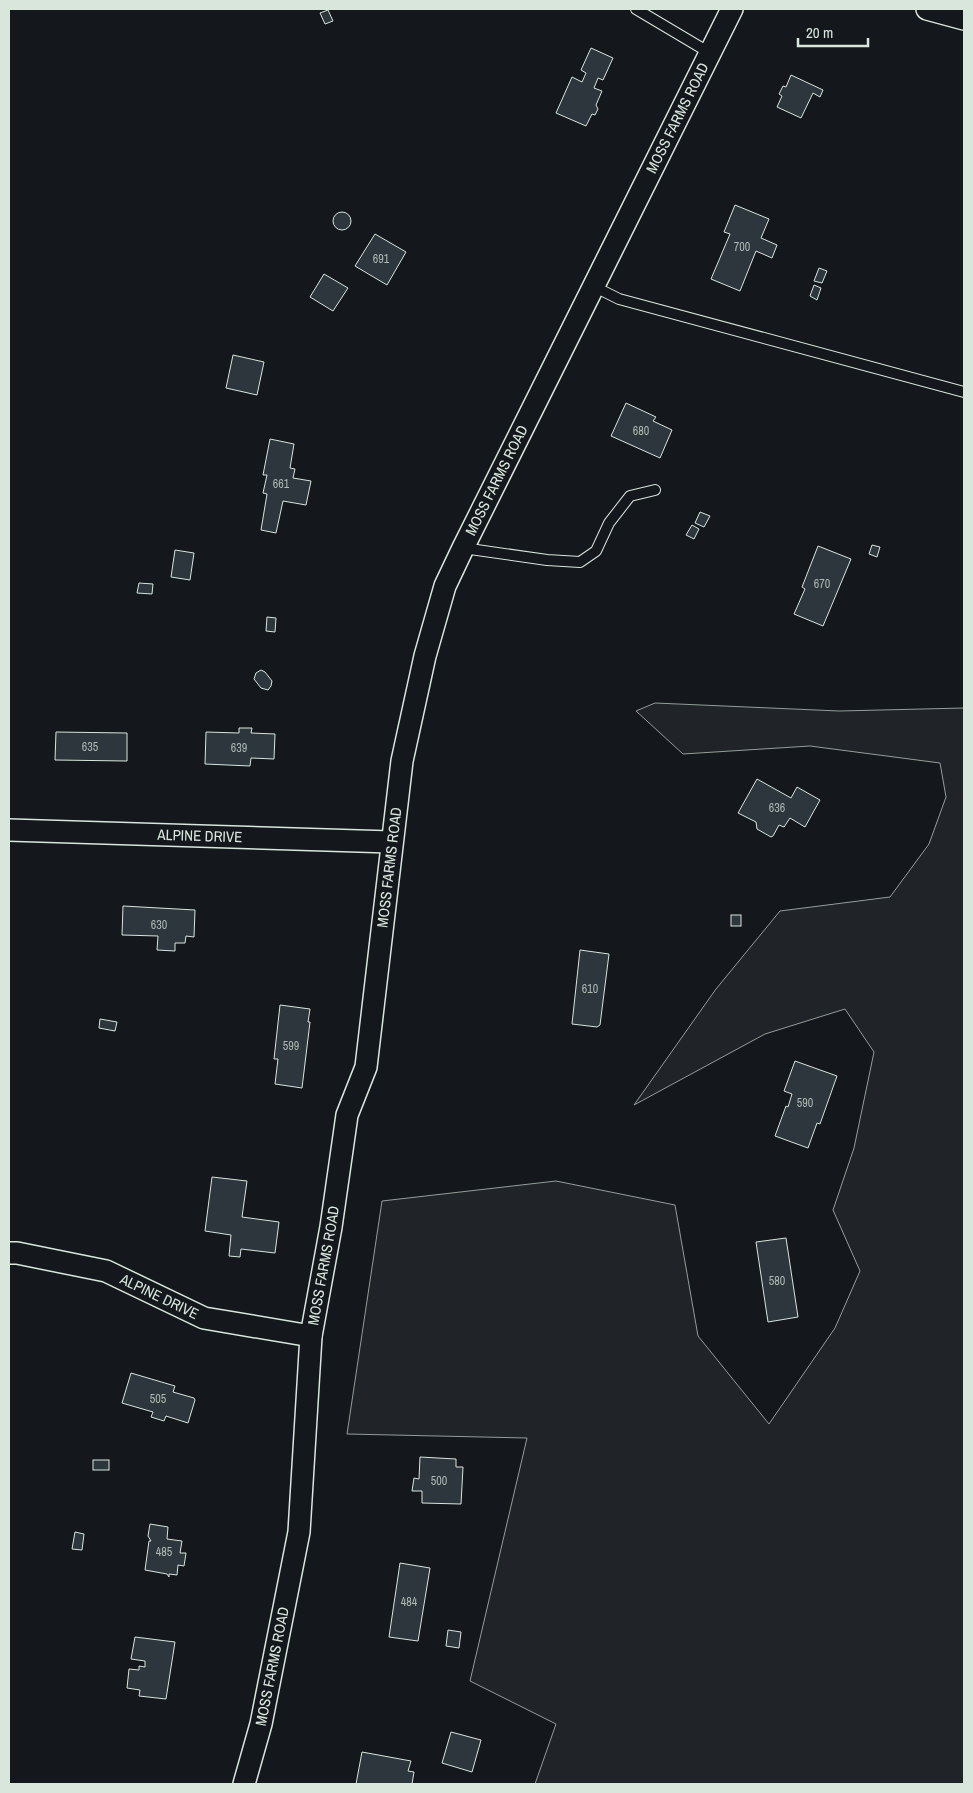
<svg xmlns="http://www.w3.org/2000/svg" width="973" height="1793" viewBox="0 0 973 1793" font-family="'Archivo Narrow',sans-serif">
<style>
.green{fill:#202428;stroke:#939e99}
.building{fill:#2c363c;stroke:#d8e6dc}
.lines{fill:none;stroke-linecap:round;stroke-linejoin:round}
.lane-casing{stroke:#d8e6dc;stroke-width:12}
.street-casing{stroke:#d8e6dc;stroke-width:24}
.lane{stroke:#14181c;stroke-width:10}
.street{stroke:#14181c;stroke-width:21}
.labels{text-anchor:middle;stroke-width:4;stroke-linejoin:round;paint-order:stroke}
.number-label{font-size:12px;fill:#adbab4}
.street-label{font-size:15px;fill:#d8e6dc;stroke:#14181c}
</style>
<rect width="100%" height="100%" fill="#14181c"/>
<polygon class="green" points="655,703 839,711 964,708 964,1784 535,1784 556,1724 470,1681 527,1438 347,1434 382,1201 556,1181 675,1205 698,1336 769,1424 835,1328 860,1271 833,1210 854,1148 874,1052 845,1009 765,1034 634,1105 716,989 780,911 890,897 929,844 946,797 940,763 810,746 683,754 636,711"/>
<g class="building">
<polygon points="328,10 333,21 325,24 320,13"/>
<polygon points="591,48 613,58 603,80 598,78 594,88 602,91 596,105 598,109 595,115 592,114 586,126 556,113 572,77 582,82 586,73 581,70"/>
<polygon points="791,75 823,90 820,97 813,93 801,118 777,107 782,96 779,94 783,86 786,87"/>
<polygon points="735,205 769,219 761,238 777,245 772,258 756,251 740,291 711,279 730,234 724,232"/>
<circle cx="342" cy="221" r="9"/>
<polygon points="375,234 406,252 387,285 355,266"/>
<polygon points="819,268 827,271 822,283 814,281"/>
<polygon points="324,274 348,288 333,311 310,297"/>
<polygon points="814,285 821,288 817,300 810,296"/>
<polygon points="233,355 264,362 257,395 226,388"/>
<polygon points="626,403 656,417 653,421 672,430 660,458 611,436"/>
<polygon points="270,439 294,444 290,468 295,469 293,478 311,481 306,505 283,501 276,533 261,530 267,494 263,493 267,475 263,475"/>
<polygon points="700,512 710,516 704,527 695,523"/>
<polygon points="692,525 699,529 694,539 686,535"/>
<polygon points="872,545 880,547 877,557 869,554"/>
<polygon points="818,546 851,559 823,626 794,614 805,589 802,587"/>
<polygon points="175,550 194,553 190,580 171,577"/>
<polygon points="139,583 153,584 152,594 137,593"/>
<polygon points="267,617 276,618 275,632 266,631"/>
<polygon points="261,670 265,672 272,681 271,686 268,690 261,688 254,679 256,673"/>
<polygon points="239,728 252,728 251,733 275,734 274,759 251,758 250,766 205,764 206,732 239,733"/>
<polygon points="56,732 127,733 127,761 55,760"/>
<polygon points="757,779 791,798 797,787 820,800 805,827 790,818 784,827 779,825 773,836 771,837 757,829 756,822 738,813"/>
<polygon points="123,906 195,910 194,937 186,936 185,943 175,943 175,951 157,950 158,936 122,935"/>
<rect x="731" y="915" width="10" height="11"/>
<polygon points="580,950 609,954 600,1025 597,1027 572,1024"/>
<polygon points="280,1005 310,1009 308,1022 310,1022 302,1088 275,1084 278,1059 274,1059"/>
<polygon points="100,1019 117,1022 115,1031 99,1028"/>
<polygon points="795,1061 837,1076 820,1124 817,1123 808,1148 775,1136 786,1106 788,1107 792,1094 784,1091"/>
<polygon points="212,1177 247,1181 242,1217 279,1222 275,1253 241,1249 240,1257 229,1256 231,1235 205,1231"/>
<polygon points="786,1238 798,1317 768,1322 756,1242"/>
<polygon points="131,1373 175,1386 173,1392 194,1398 195,1400 188,1423 166,1416 164,1421 151,1417 153,1412 122,1403"/>
<polygon points="420,1457 456,1459 456,1467 463,1467 461,1504 422,1503 422,1491 412,1491 414,1478 419,1479"/>
<rect x="93" y="1460" width="16" height="10"/>
<polygon points="150,1524 168,1527 167,1539 182,1541 180,1553 186,1553 184,1566 178,1565 177,1575 169,1574 169,1577 167,1574 145,1570 149,1541 151,1541 148,1536"/>
<polygon points="75,1532 84,1534 82,1550 72,1549"/>
<polygon points="400,1563 430,1568 418,1641 389,1637"/>
<polygon points="448,1630 461,1632 459,1648 446,1646"/>
<polygon points="135,1637 175,1642 166,1699 139,1696 140,1690 127,1688 129,1669 139,1670 139,1666 145,1667 145,1661 131,1659"/>
<polygon points="451,1732 481,1740 472,1772 442,1763"/>
<polygon points="362,1752 411,1761 408,1771 414,1772 412,1784 356,1784"/>
</g>
<g class="lines">
<defs>
<g id="lane">
<polyline points="636,9 710,53"/>
<polyline points="593,286 619,299 964,392"/>
<polyline points="463,548 547,560 580,562 596,551 609,523 630,496 655,490"/>
</g>
<g id="street">
<polyline points="927,9 964,19"/>
<path id="s1" d="M9,830L391,842"/>
<path id="s2" d="M9,1253H17L106,1271L204,1318L311,1336"/>
<path id="s3" d="M244,1784L261,1724L299,1532L311,1336L331,1227L347,1115L366,1067L402,761L425,656L445,586L463,548L732,9"/>
</g>
</defs>
<use href="#lane" class="lane-casing"/>
<use href="#street" class="street-casing"/>
<use href="#lane" class="lane"/>
<use href="#street" class="street"/>
</g>
<g class="labels">
<g class="number-label">
<text x="742" y="251">700</text>
<text x="381" y="263">691</text>
<text x="641" y="435">680</text>
<text x="281" y="488">661</text>
<text x="822" y="588">670</text>
<text x="90" y="751">635</text>
<text x="239" y="752">639</text>
<text x="777" y="812">636</text>
<text x="159" y="929">630</text>
<text x="590" y="993">610</text>
<text x="291" y="1050">599</text>
<text x="805" y="1107">590</text>
<text x="777" y="1285">580</text>
<text x="158" y="1403">505</text>
<text x="439" y="1485">500</text>
<text x="164" y="1556">485</text>
<text x="409" y="1606">484</text>
</g>
<g class="street-label">
<text dy="5" stroke="none"><textPath href="#s3" startOffset="1741">MOSS FARMS ROAD</textPath></text>
<text dy="5" stroke="none"><textPath href="#s3" startOffset="1336">MOSS FARMS ROAD</textPath></text>
<text dy="5" stroke="none"><textPath href="#s1" startOffset="191">ALPINE DRIVE</textPath></text>
<text dy="5" stroke="none"><textPath href="#s3" startOffset="931">MOSS FARMS ROAD</textPath></text>
<text dy="5" stroke="none"><textPath href="#s3" startOffset="526">MOSS FARMS ROAD</textPath></text>
<text dy="5" stroke="none"><textPath href="#s2" startOffset="158">ALPINE DRIVE</textPath></text>
<text dy="5" stroke="none"><textPath href="#s3" startOffset="121">MOSS FARMS ROAD</textPath></text>
</g>
</g>
<rect width="973" height="1793" fill="none" stroke="#d8e6dc" stroke-width="20"/>
<path d="M798 38v8h70v-8" fill="none" stroke="#d8e6dc" stroke-width="2.5"/>
<text x="806" y="38" font-size="15" fill="#d8e6dc" stroke="#14181c" stroke-width="4" paint-order="stroke">20 m</text>
</svg>
